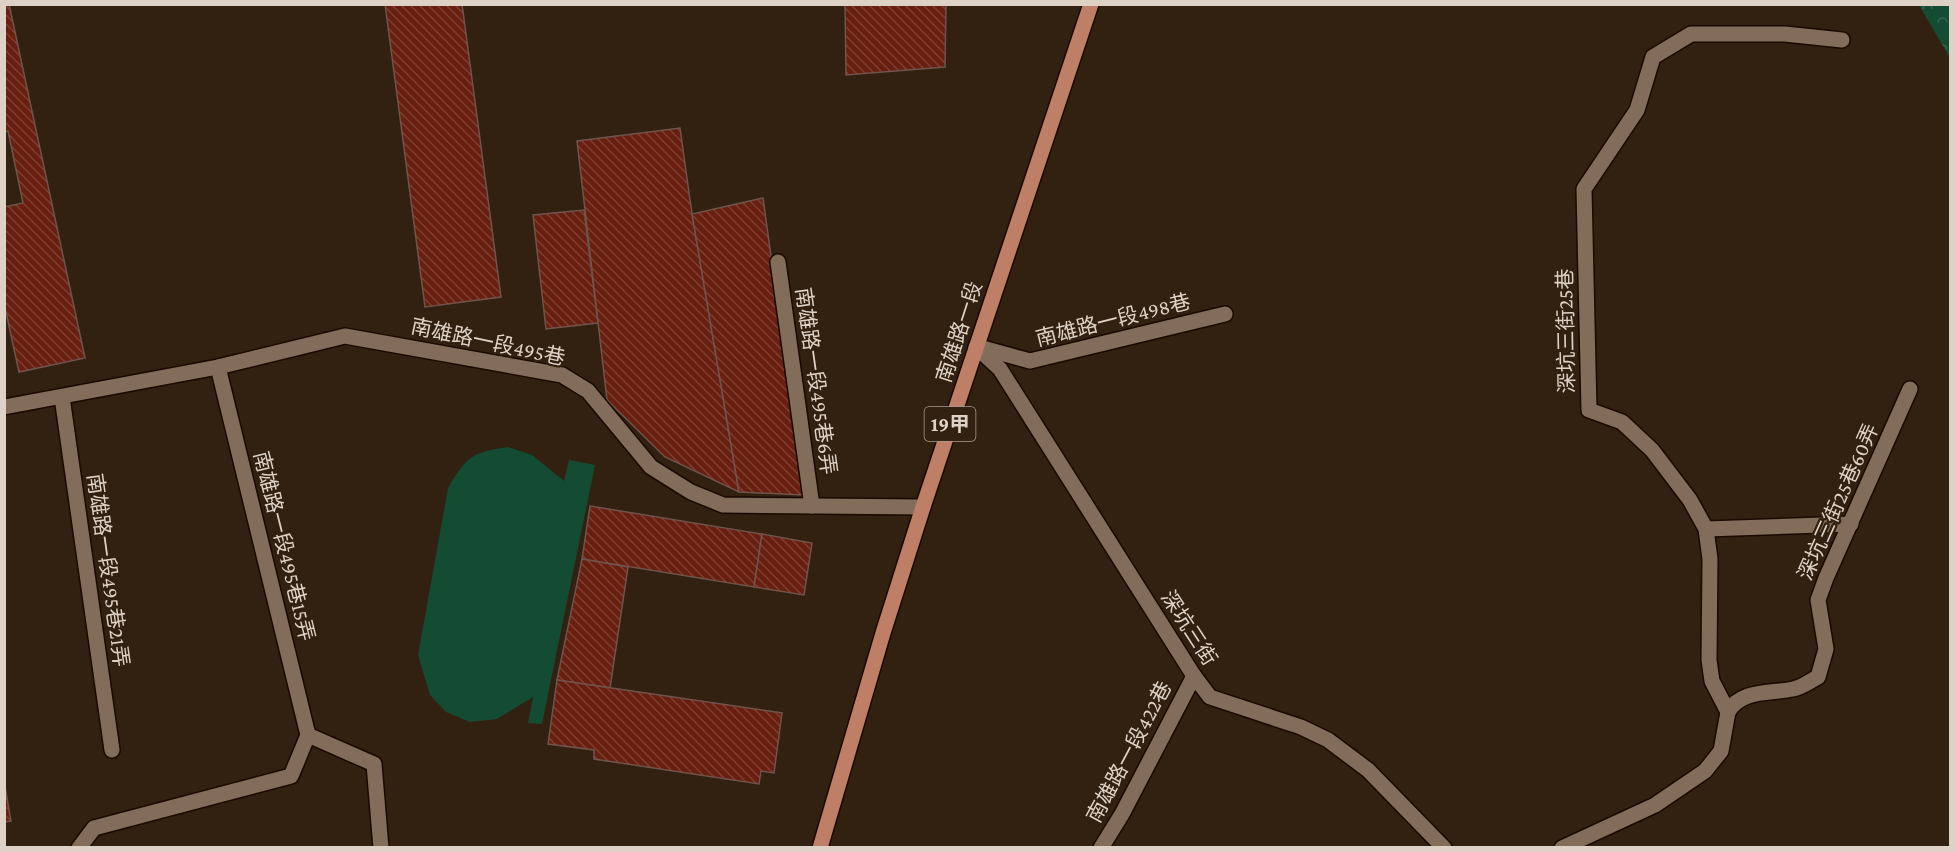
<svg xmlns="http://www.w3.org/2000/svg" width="1955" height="852" viewBox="0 0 1955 852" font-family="'Crimson Pro','Noto Sans TC',serif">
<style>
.grass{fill:#144c33}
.forest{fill:url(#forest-crowns)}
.building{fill:url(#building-back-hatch);stroke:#6f544d;stroke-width:1.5}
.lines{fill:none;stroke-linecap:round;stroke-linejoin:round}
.minor-casing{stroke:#190900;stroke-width:18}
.major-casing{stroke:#190900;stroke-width:18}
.minor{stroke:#826c5a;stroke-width:15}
.major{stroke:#bf7e66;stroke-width:15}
.labels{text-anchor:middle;stroke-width:4.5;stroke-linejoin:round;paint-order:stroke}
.shield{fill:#322010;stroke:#aa9d90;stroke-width:1.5}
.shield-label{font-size:20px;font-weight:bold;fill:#ded2c7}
.street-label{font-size:21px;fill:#ded2c7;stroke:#322010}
</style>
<defs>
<pattern id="forest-crowns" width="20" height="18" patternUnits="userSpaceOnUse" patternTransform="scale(1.5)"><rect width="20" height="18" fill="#144c33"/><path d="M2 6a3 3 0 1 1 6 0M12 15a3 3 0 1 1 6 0" fill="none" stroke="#36654f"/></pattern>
<pattern id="building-back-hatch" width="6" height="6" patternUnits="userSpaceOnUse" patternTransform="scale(1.5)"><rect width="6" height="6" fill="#681f0f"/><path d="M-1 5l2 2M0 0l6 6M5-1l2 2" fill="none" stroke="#7d3f30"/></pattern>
</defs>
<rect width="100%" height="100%" fill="#322010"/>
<path class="grass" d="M508,447L532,455L564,481L569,460L595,465L542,724L528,723L533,697L497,719L470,722L446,712L430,695L418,655L448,488C466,457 472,452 508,447Z"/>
<polygon class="forest" points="1919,5 1950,5 1950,58"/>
<g class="building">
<polygon points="9,4 85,358 19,372 4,303 4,207 23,203 8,131 4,132 4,5"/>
<polygon points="385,4 462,4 501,297 425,307"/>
<polygon points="845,4 946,4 945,67 846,75"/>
<polygon points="680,128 692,214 739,492 665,457 607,400 577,141"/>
<polygon points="763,198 804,495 739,492 692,214"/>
<polygon points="584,210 598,323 546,329 533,215"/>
<polygon points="590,506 762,534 754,587 582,559"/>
<polygon points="762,534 812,543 804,595 754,587"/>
<polygon points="582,559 628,567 610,688 557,680"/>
<polygon points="557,680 782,713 774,773 761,771 759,784 594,759 594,750 548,744"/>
<polygon points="4,781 11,821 4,822"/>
</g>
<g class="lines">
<defs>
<g id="minor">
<polyline points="778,262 812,506"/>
<polyline points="976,347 1000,369 1194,676 1210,697 1301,727 1328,740 1368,770 1444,848"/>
<polyline points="979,347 1030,361 1225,314"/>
<polyline points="218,367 308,735"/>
<polyline points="62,397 112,750"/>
<polyline points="4,407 218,367 345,336 562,375 588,391 651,467 691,492 723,505 923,507"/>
<polyline points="1706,529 1851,524"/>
<path d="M1728,712C1741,689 1770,694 1793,689C1801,688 1810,681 1818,677L1826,649L1818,600L1826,578L1910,389"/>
<polyline points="308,735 374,764 381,848"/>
<polyline points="79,848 94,828 291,776 308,735"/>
<polyline points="1101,848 1122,814 1194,676"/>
<polyline points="1562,848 1655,805 1705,771 1721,751 1728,712 1712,681 1709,660 1710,559 1706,529 1690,500 1652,450 1622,422 1589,410 1584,189 1637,110 1653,57 1691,34 1785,34 1842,40"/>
</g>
<polyline id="major" points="820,848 883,633 923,507 1091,4"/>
</defs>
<use href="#minor" class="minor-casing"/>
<use href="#major" class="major-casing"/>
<use href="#minor" class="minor"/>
<use href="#major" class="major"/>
</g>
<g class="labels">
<rect class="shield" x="924.5" y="407" width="51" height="34" rx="4.5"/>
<g class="shield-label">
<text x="950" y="431">19甲</text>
</g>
<g class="street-label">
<text transform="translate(1113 320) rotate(-14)" y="7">南雄路一段498巷</text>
<text transform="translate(1566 331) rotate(-91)" y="7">深坑三街25巷</text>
<text transform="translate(959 332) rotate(-72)" y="7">南雄路一段</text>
<text transform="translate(488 342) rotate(12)" y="7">南雄路一段495巷</text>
<text transform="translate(816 381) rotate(82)" y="7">南雄路一段495巷6弄</text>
<text transform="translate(1838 502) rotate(-66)" y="7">深坑三街25巷60弄</text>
<text transform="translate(284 546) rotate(76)" y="7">南雄路一段495巷15弄</text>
<text transform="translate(108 570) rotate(82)" y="7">南雄路一段495巷21弄</text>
<text transform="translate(1189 628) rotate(57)" y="7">深坑三街</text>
<text transform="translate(1129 752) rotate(-62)" y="7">南雄路一段422巷</text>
</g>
</g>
<rect width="1955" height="852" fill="none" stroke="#ded2c7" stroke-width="12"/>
</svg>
